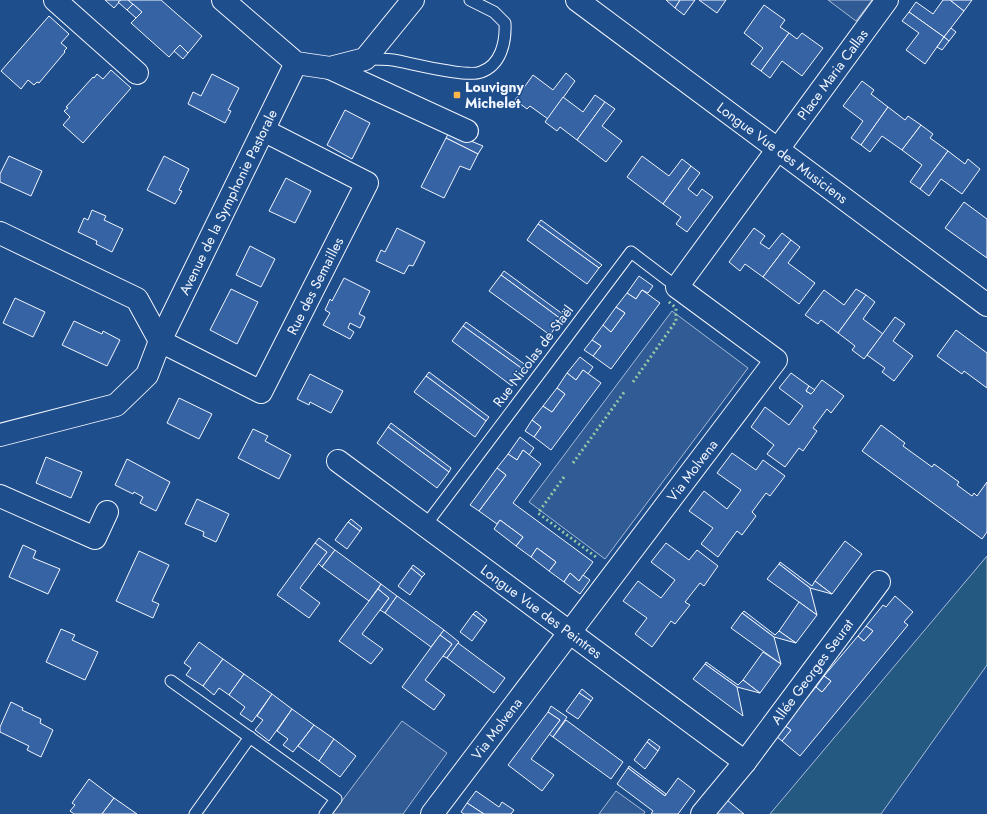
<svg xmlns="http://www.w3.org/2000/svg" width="987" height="814" viewBox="0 0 987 814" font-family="Jost,sans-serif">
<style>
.green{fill:#245a82;stroke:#a8bbd7}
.parking{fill:#305b95;stroke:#a8bbd7}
.building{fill:#3563a3;stroke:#f2f6ff}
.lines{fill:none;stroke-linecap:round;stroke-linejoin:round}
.service-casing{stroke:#f2f6ff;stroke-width:13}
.minor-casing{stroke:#f2f6ff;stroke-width:24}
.service{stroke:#1f4e8c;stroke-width:11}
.minor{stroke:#1f4e8c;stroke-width:22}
.hedge{stroke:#97c8a6;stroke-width:3;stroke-dasharray:2 3;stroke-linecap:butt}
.poi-dot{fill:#ffb74d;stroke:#1f4e8c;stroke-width:1.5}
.labels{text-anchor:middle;stroke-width:3;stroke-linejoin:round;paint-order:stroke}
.street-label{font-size:14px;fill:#f2f6ff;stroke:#1f4e8c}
.poi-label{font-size:14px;font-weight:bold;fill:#f2f6ff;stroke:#1f4e8c;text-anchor:start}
</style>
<rect width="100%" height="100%" fill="#1f4e8c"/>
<polygon class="green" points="987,556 987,665 881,814 770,814"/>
<g class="parking">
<polygon points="828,0 872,0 856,21"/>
<polygon points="672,311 748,368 605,559 529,502"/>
<polygon points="402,721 447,753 403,814 332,814"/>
<polygon points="616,791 645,812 644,814 599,814"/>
</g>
<g class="building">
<polygon points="105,0 121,0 114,8"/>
<polygon points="121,0 128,0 133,4 127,10 118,2"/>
<polygon points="128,0 161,0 202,36 188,53 180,45 169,57 131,23 142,12"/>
<polygon points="666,0 680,0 675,8"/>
<polygon points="680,0 695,0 684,15 675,8"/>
<polygon points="699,0 726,0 717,13"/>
<polygon points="943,0 950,0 964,11 944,37 909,12 916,2 933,14"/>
<polygon points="950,0 972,0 964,11"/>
<polygon points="133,4 142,12 136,18 127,10"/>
<polygon points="764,5 785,20 780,27 789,33 761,71 751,64 763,48 744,33"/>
<polygon points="909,12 944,37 925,64 906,50 919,33 902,21"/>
<polygon points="49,16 69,34 61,43 67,48 64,51 65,52 39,83 37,82 34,85 28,80 21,89 1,71"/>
<polygon points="951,28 956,32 949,41 944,37"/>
<polygon points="789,33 797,39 802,33 823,48 802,76 782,61 770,78 761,71"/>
<polygon points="944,37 949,41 942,50 937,47"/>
<polygon points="180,45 188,53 183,59 174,51"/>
<polygon points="111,70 131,88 83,143 63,125 70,117 64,111 68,108 66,107 93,77 94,78 97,74 103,79"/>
<polygon points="566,73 575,81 548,119 530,106 527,109 515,100 533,75 553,90"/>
<polygon points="212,74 239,88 228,110 231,111 225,123 188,104 193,92 201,96"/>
<polygon points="862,81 874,90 871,94 888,107 861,145 851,138 863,121 843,106"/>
<polygon points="595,95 605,102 577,140 560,127 557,131 545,122 563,97 583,112"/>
<polygon points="605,102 615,109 602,126 622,141 606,162 577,140"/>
<polygon points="888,107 905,120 908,116 921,125 902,150 882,136 870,152 861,145"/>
<polygon points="345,110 370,123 352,159 327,145"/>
<polygon points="921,125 933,134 930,138 948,151 920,189 910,182 922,165 902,150"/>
<polygon points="449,132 483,146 478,154 446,138"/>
<polygon points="446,138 478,154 470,170 460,166 444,198 421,187"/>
<polygon points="948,151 965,164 968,159 980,169 962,194 941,179 929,196 920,189"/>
<polygon points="9,156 42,171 31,196 0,182 0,174"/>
<polygon points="164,156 189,169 179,190 182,191 175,204 147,190"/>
<polygon points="642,156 669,176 682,159 691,166 663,204 627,177"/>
<polygon points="691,166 700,173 688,189 697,196 702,189 713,197 687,232 676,224 681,217 663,204"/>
<polygon points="286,178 311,191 295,223 269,211"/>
<polygon points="964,202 987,219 987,258 945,228"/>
<polygon points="92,210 106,216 104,220 123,229 112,252 96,244 97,241 78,232 84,218 88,220"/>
<polygon points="541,220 602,265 599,268 538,224"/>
<polygon points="538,224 599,268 587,284 527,240"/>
<polygon points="397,228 425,242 413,266 409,265 404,274 376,261 381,250 385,252"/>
<polygon points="754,228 765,236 760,243 769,249 782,233 791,240 763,277 745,264 740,271 729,262"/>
<polygon points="791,240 800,247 788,263 815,283 799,304 763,277"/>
<polygon points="250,246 275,259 261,287 236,275"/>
<polygon points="504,271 564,315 561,319 501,275"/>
<polygon points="501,275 561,319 550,335 489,291"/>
<polygon points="639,276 653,286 648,293 642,290 636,299 627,293"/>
<polygon points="344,278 370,291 359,314 365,317 360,328 350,323 348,328 354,332 350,339 323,325 330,313 325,310 330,299 332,301"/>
<polygon points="231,289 258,302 237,344 210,330"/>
<polygon points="856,289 866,295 838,333 821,320 818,324 805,315 824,290 844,305"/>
<polygon points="642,290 660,303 611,369 593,356 601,346 592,340 603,325 611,332 625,313 616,307 627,293 636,299"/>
<polygon points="866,295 875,302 863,319 883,334 864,359 852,350 855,346 838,333"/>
<polygon points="15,298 45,312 33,337 3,323"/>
<polygon points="616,307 625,313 611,332 603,325"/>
<polygon points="895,317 905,324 893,341 913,356 894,381 882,372 885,368 867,355"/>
<polygon points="74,321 102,334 103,331 120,340 107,366 62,345"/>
<polygon points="466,322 527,366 524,370 463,326"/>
<polygon points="463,326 524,370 512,386 452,341"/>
<polygon points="956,330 987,353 987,388 964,371 962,374 937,356"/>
<polygon points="592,340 601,346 593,356 584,350"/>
<polygon points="580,357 593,367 588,374 583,370 576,380 567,373"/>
<polygon points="583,370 601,383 551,450 534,437 541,427 532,420 543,406 552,412 565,394 557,388 567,373 576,380"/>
<polygon points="429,372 489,417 486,421 426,376"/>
<polygon points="791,373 809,386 806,391 811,394 822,380 844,396 831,413 827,409 813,428 817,431 803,451 799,448 785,467 767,454 774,445 751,427 765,407 789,425 803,406 779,388"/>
<polygon points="310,374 343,391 331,413 310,402 309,405 297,399"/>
<polygon points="426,376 486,421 475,437 414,392"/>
<polygon points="809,386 815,390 811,394 806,391"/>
<polygon points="557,388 565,394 552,412 543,406"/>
<polygon points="179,398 212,414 199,439 167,423"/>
<polygon points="532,420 541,427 534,437 525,431"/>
<polygon points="391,423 451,468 449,472 388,427"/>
<polygon points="881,425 905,443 903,446 932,467 934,464 959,482 957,485 972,496 974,493 977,496 987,482 987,532 982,539 862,451"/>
<polygon points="388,427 449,472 437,488 377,443"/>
<polygon points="253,429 268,436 265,441 291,455 279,479 238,458"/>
<polygon points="520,437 534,448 529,455 523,450 517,460 508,454"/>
<polygon points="523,450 541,464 513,503 593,562 579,581 570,573 564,582 549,571 556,562 537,548 531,557 516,546 523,537 500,520 497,524 479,511 506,475 497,468 508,454 517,460"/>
<polygon points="732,453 756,470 763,460 785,476 770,496 766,493 752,512 756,516 742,535 737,531 718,557 701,544 713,528 689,511 704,491 727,509 741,490 717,473"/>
<polygon points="46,457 82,472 71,498 36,483"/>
<polygon points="127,459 170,482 156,511 140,503 143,497 134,492 133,494 115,485"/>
<polygon points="497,468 506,475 479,511 470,505"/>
<polygon points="197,499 229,514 216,542 203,536 204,532 185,524"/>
<polygon points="351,519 362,528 360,531 348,522"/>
<polygon points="500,520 523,537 516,546 494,529"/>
<polygon points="348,522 360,531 347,549 335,540"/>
<polygon points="319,538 335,550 322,567 318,563 327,552 315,543"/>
<polygon points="845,541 862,554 832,594 815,581"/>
<polygon points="315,543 327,552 300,588 320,603 309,618 277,595"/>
<polygon points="666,543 689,560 697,550 718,566 704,586 700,583 685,602 690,605 675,624 671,621 652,647 635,634 647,618 623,601 638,581 661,598 675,580 651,562"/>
<polygon points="23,545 36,551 33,558 60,569 48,594 9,577"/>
<polygon points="537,548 556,562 549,571 531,557"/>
<polygon points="335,550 381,584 369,601 322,567"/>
<polygon points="139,551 169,565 152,601 159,604 153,618 116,601"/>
<polygon points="780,562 812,586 815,581 832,594 810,588 779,564"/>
<polygon points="779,564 810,588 817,615 767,579"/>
<polygon points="413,565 425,574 422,577 411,568"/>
<polygon points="411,568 422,577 410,595 398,586"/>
<polygon points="570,573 579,581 583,575 590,580 580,594 564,582"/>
<polygon points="381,584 397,596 385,613 380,610 389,598 378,589"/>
<polygon points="378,589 389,598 362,634 383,649 371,664 339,641"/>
<polygon points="397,596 444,630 431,647 385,613"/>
<polygon points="895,596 913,612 904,622 908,625 800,756 782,741 791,730 784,725 816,687 822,692 831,681 824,676 858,636 864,641 873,631 866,626 883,605 886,607"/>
<polygon points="799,602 817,615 796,643 779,631"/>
<polygon points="476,611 487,620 485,623 473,614"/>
<polygon points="744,611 775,635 779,631 796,643 774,637 742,613"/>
<polygon points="742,613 774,637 781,664 731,628"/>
<polygon points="473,614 485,623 472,641 460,632"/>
<polygon points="866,626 873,631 864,641 858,636"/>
<polygon points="61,629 75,635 72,640 98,652 85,680 46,662"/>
<polygon points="444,630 459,642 447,658 443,656 452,644 440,635"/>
<polygon points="440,635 452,644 425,680 445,695 434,710 402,687"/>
<polygon points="199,642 223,659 203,686 186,675 191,668 184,663"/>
<polygon points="458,643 505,678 494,693 447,658"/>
<polygon points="763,652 781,664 760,693 743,680"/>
<polygon points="223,659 244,674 229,695 219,688 214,695 203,686"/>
<polygon points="706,662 738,685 743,680 760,693 737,687 705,664"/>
<polygon points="705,664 737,687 743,716 693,679"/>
<polygon points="244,674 272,694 252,722 240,714 245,707 229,695"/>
<polygon points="824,676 831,681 822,692 816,687"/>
<polygon points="582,689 593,698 591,701 579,693"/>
<polygon points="579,693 591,701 578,719 566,711"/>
<polygon points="272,694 292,709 269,741 255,730 263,720 257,716"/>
<polygon points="11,702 23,708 22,710 41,719 40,723 53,730 41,757 27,750 29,746 0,732 0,727"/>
<polygon points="551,706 567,717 553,737 549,734 560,720 548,712"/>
<polygon points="292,709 314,725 293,752 283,745 288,739 277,731"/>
<polygon points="548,712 560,720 531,759 554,775 542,791 508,765"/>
<polygon points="566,720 623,762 611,779 553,737"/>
<polygon points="314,725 334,739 319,761 298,746"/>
<polygon points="784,725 791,730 782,741 776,736"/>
<polygon points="334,739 356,756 340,777 319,761"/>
<polygon points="649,739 660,747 658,751 647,742"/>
<polygon points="647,742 658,751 645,769 634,760"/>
<polygon points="629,766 666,794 665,796 628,768"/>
<polygon points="628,768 665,796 678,778 695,791 678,814 651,814 653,811 617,784"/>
<polygon points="89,779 114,798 102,814 74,814 70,811 75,805 72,803"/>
<polygon points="476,791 499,807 502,802 514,810 511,814 484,814 467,803"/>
<polygon points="114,798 137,814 102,814"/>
<polygon points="727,800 744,814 711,814"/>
<polygon points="467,803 484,814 464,814 461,812"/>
</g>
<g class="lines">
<defs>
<g id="service">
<path d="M365,59C374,59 384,59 393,60C411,63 467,78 481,72C501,65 506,42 505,23L494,12L470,0"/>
<polyline points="425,526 631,252 677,287"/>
<polyline points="171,681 336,799 325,814"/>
<polyline points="195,814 250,737"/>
</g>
<g id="minor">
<polyline points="55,0 137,73"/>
<polyline points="223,0 296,63 330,68 365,59 413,0"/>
<path id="s1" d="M577,0L987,305"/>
<polyline points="330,68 467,131"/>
<path id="s2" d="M263,130L367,183L261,392L160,341L296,63"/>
<polyline points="0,233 137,299 160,341 147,375 116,405 0,435"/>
<path id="s3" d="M338,461L745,762"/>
<polyline points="0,496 95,538 107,512"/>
<path id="s4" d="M432,814L776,360L677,287L887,0"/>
<path id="s5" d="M702,814L745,762L879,582"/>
</g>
</defs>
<use href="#service" class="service-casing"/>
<use href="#minor" class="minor-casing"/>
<use href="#service" class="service"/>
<use href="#minor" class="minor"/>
<g class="hedge">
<polyline points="633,382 676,321 676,308 668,301"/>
<polyline points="573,463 625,391"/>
<polyline points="564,477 538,513 596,557"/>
</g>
</g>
<rect class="poi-dot" x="453" y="91" width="8" height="8" rx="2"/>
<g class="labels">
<g class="street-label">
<text dy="5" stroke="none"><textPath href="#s4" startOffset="956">Place Maria Callas</textPath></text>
<text dy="5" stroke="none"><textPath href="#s1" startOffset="256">Longue Vue des Musiciens</textPath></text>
<text dy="5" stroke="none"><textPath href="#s2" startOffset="619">Avenue de la Symphonie Pastorale</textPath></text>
<text transform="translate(315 286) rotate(-63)" y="5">Rue des Semailles</text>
<text transform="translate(533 356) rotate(-53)" y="5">Rue Nicolas de Staël</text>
<text dy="5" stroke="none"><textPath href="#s4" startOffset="431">Via Molvena</textPath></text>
<text dy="5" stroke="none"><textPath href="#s3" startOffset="253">Longue Vue des Peintres</textPath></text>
<text dy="5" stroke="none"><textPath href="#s5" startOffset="180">Allée Georges Seurat</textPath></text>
<text dy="5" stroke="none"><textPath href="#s4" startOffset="107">Via Molvena</textPath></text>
</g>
<g class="poi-label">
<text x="465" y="92">Louvigny<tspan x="465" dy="16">Michelet</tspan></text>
</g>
</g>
</svg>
